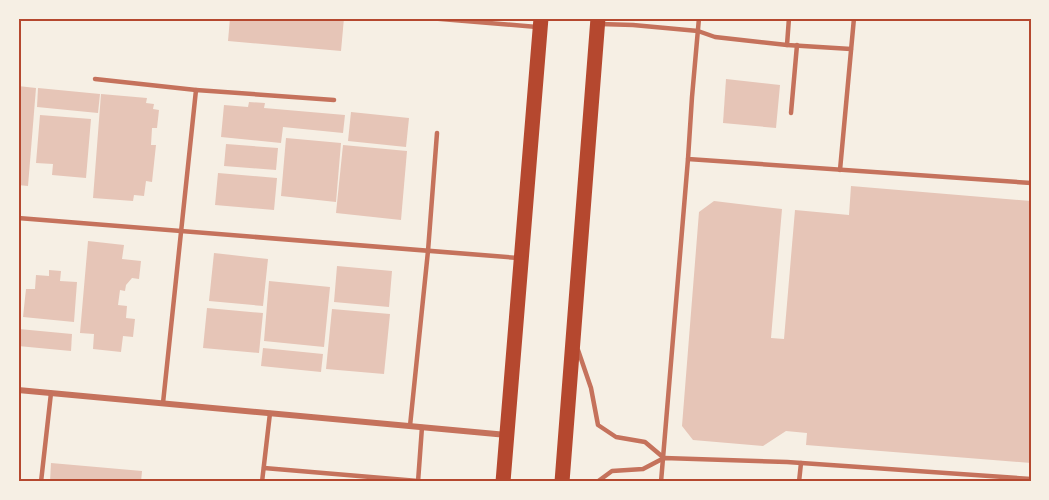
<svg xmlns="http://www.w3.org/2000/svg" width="1049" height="500" viewBox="0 0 1049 500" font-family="Inter,sans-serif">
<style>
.building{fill:#e6c5b7}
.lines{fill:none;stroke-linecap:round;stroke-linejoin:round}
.service{stroke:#c5725c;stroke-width:4.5}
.minor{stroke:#c5725c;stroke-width:6}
.primary{stroke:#b5482f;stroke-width:15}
.neatline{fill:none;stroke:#b5482f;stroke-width:2}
</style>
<rect width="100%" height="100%" fill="#f6efe4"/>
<g class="building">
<polygon points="230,18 344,18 341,51 228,41"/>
<polygon points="726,79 780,85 776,128 723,123"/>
<polygon points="18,86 36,88 28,186 18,185"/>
<polygon points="38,88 100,94 98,113 37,107"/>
<polygon points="101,94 147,98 146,103 154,104 153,109 159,110 157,128 152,128 151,145 156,145 152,182 146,181 144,196 134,195 133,201 93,198"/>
<polygon points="249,102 265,103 264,108 345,115 343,133 283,127 281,143 221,137 224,105 248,107"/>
<polygon points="351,112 409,118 406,147 348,141"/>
<polygon points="40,115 91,119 86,178 52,175 53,164 36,163"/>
<polygon points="286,138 341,143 336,202 281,196"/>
<polygon points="226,144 278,148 276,170 224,166"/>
<polygon points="343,145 407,151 401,220 336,213"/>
<polygon points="218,173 277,178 274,210 215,205"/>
<polygon points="851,186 1031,201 1031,463 806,445 807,433 786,431 763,446 693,440 682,426 699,212 714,201 782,209 771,338 784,339 795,210 849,215"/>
<polygon points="88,241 124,245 122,259 141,261 139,279 132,278 126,285 125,291 120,290 118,305 127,306 126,318 135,319 133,337 123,336 121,352 93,349 94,334 80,333"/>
<polygon points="214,253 268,259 263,306 209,301"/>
<polygon points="337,266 392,271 389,307 334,302"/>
<polygon points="49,270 61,271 60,281 77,282 74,322 23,317 26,289 35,289 36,275 49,276"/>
<polygon points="269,281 330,287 324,347 264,341"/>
<polygon points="207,308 263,313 259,353 203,348"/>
<polygon points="332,309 390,314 384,374 326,369"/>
<polygon points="19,329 72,334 71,351 18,346"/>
<polygon points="263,348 323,354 321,372 261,366"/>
<polygon points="51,463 142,471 141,482 50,482"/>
</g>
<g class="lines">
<g class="service">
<polyline points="429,18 537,27"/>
<polyline points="699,18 692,97 688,159 1031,183"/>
<polyline points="789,18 787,45 851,49"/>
<polyline points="600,24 633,25 698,31 715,37 787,45"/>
<polyline points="95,79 196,90"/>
<polyline points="791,113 797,45"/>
<polyline points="840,170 854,18"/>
<polyline points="18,218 518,258"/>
<polyline points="578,350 591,388 598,425 616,437 645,442 664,458"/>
<polyline points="163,403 196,90 334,100"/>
<polyline points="410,426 428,251 437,133"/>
<polyline points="264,468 418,481"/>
<polyline points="41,482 51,393"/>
<polyline points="262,482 270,413"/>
<polyline points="418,482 422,427"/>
<polyline points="597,482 612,471 643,469 664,458 787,462 1031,479"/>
<polyline points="661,482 688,159"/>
<polyline points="799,482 801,463"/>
</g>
<polyline class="minor" points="18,390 507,435"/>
<g class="primary">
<polyline points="503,482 541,18"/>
<polyline points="562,482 598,18"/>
</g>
</g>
<rect width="1049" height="500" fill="none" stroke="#f6efe4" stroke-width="39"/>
<rect x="20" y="20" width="1010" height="460" class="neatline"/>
</svg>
